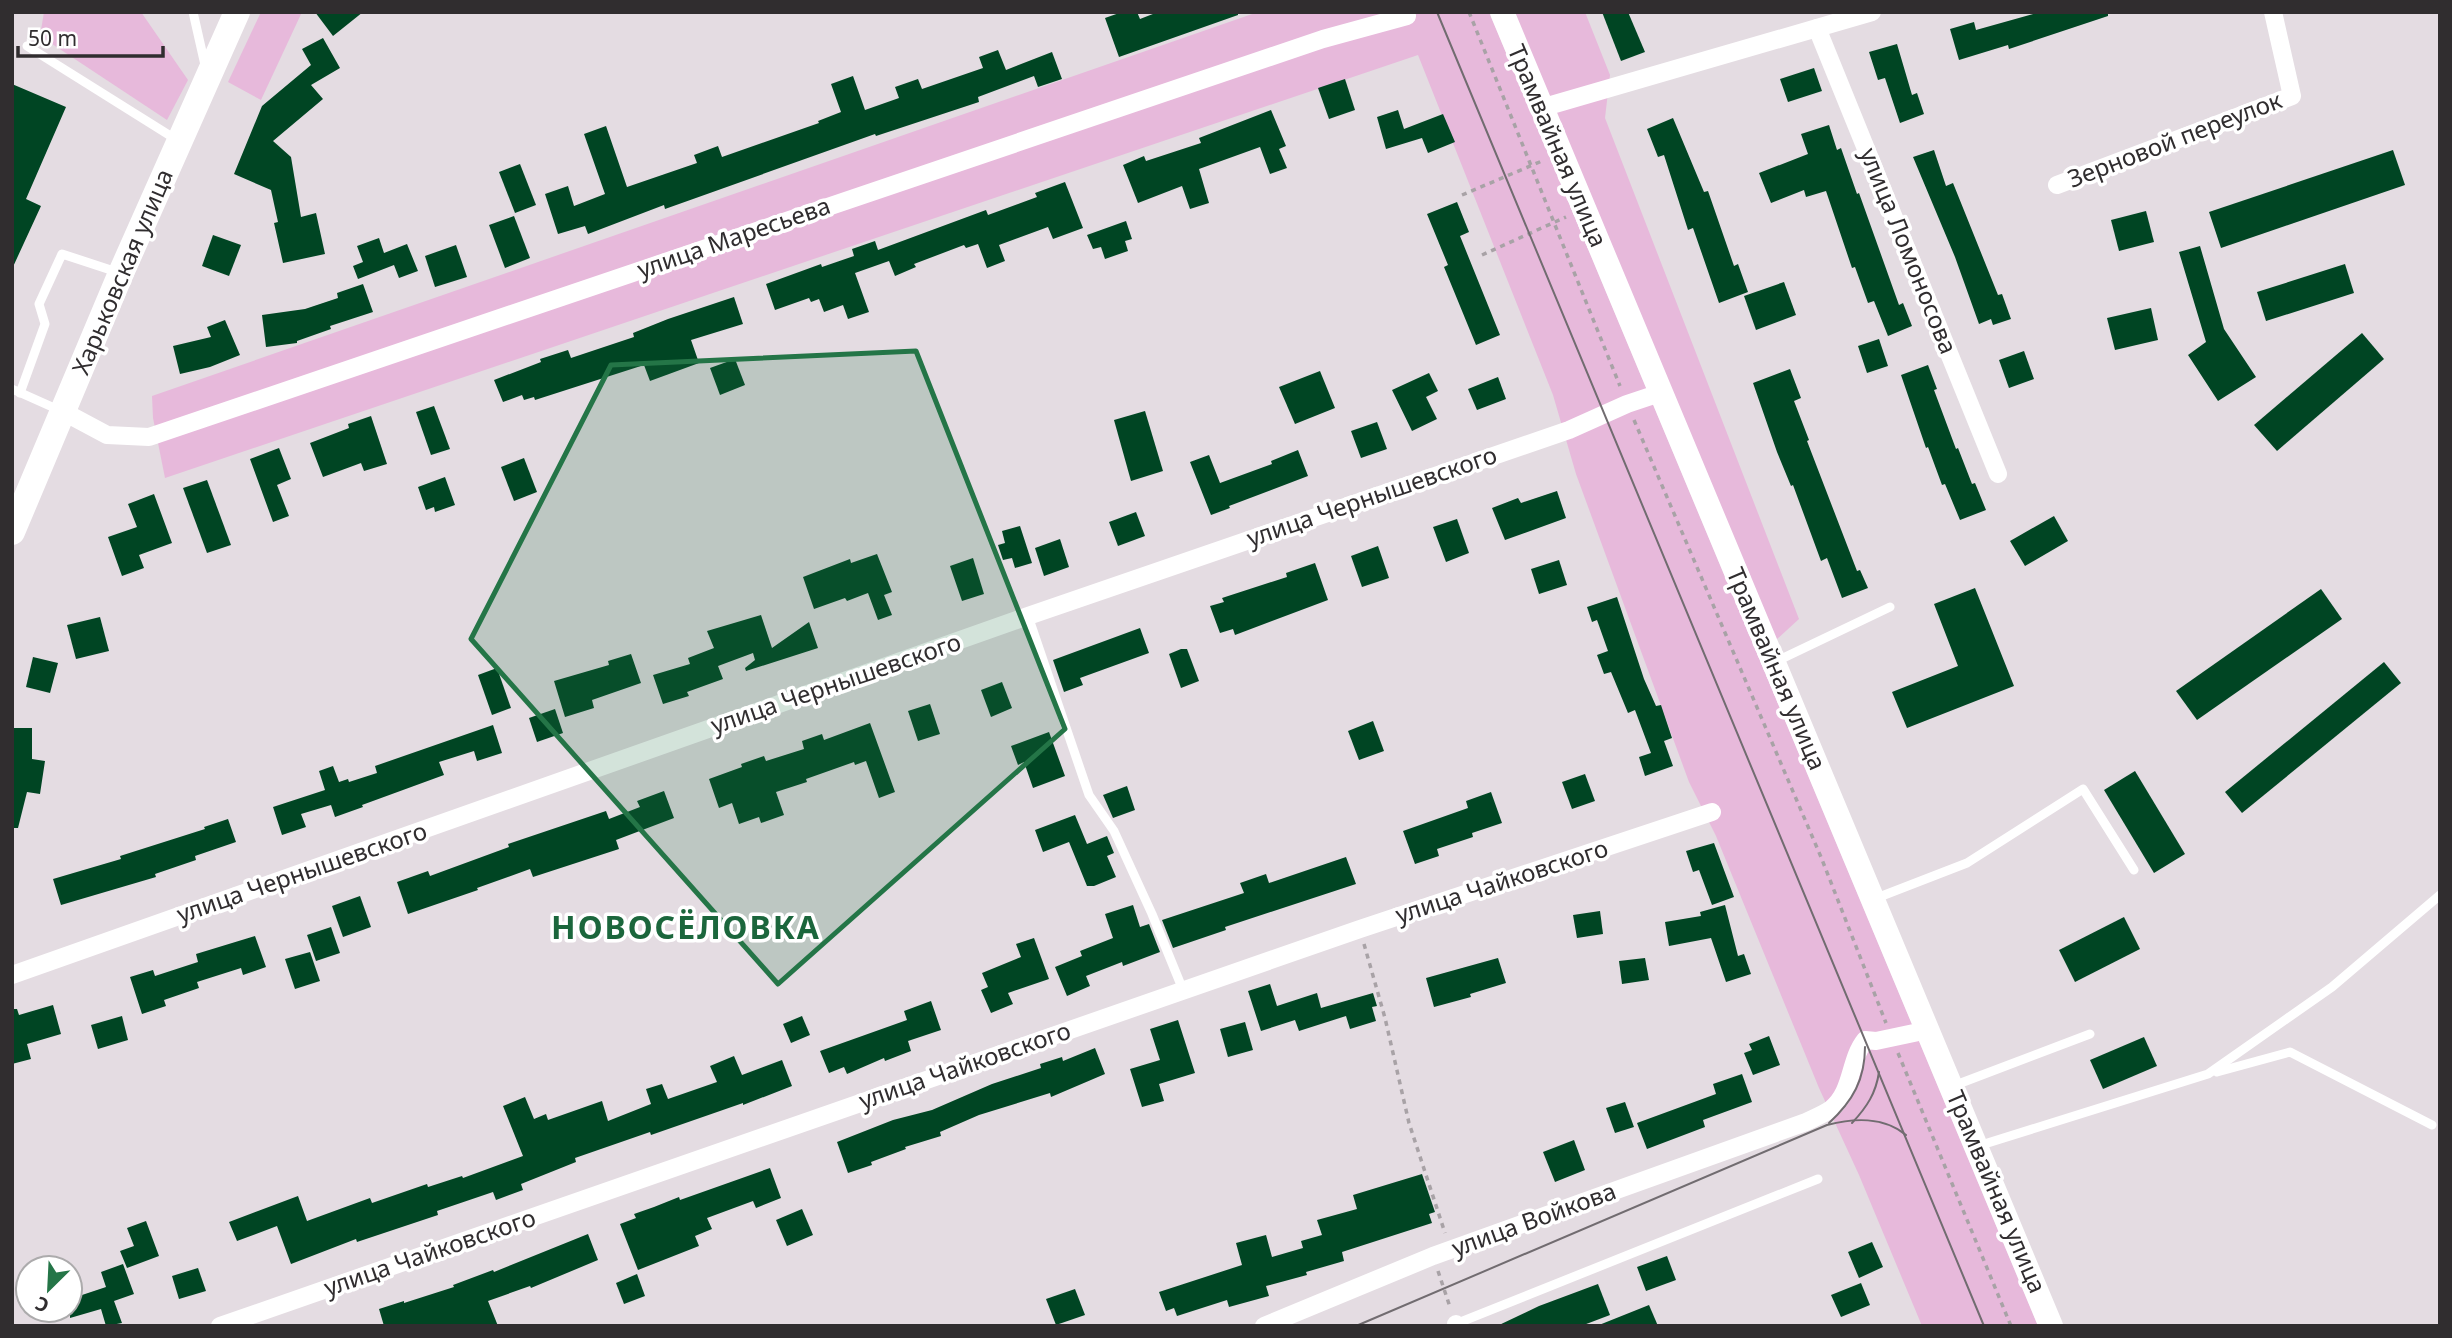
<svg xmlns="http://www.w3.org/2000/svg" width="2452" height="1338" viewBox="0 0 2452 1338" font-family="'Noto Sans',sans-serif">
<style>
.green{fill:#e7b9db}
.building{fill:#004523}
.lines{fill:none;stroke-linecap:round;stroke-linejoin:round}
.path{stroke:#a8a2a6;stroke-width:3.5;stroke-dasharray:5 5;stroke-linecap:butt}
.lane{stroke:#fff;stroke-width:9}
.street{stroke:#fff;stroke-width:18}
.secondary{stroke:#fff;stroke-width:24}
.primary{stroke:#fff;stroke-width:26}
.tram{stroke:#716c70;stroke-width:2}
.marked{fill:#247547;fill-opacity:0.2;stroke:#247547;stroke-width:5;stroke-linejoin:round}
.labels{text-anchor:middle;stroke-width:7;stroke-linejoin:round;paint-order:stroke}
.street-label{font-size:24px;fill:#302d2f;stroke:#fff}
.district-label{font-size:32px;font-weight:bold;letter-spacing:2px;fill:#1b663c;stroke:#fff}
</style>
<rect width="100%" height="100%" fill="#e4dce2"/>
<g class="green">
<polygon points="44,12 141,12 188,80 167,120 40,36"/>
<polygon points="261,12 302,12 261,100 228,82"/>
<polygon points="1258,12 1489,12 2038,1326 1922,1326 1859,1175 1819,1088 1716,836 1689,782 1576,474 1553,395 1418,55 165,478 153,418 152,396"/>
<polygon points="1512,12 1585,12 1610,75 1605,118 1799,619 1776,640"/>
</g>
<g class="building">
<polygon points="315,12 363,12 333,36"/>
<polygon points="1122,12 1137,12 1140,19 1158,12 1238,12 1238,15 1119,57 1105,18"/>
<polygon points="1602,12 1628,12 1645,52 1621,61"/>
<polygon points="2040,12 2108,12 2108,16 2009,49 2008,45 1959,60 1950,29 1974,22 1976,30"/>
<polygon points="323,38 340,68 311,85 323,99 273,141 291,157 301,217 316,213 325,254 283,263 274,223 278,222 271,190 234,174 262,106 311,65 302,49"/>
<polygon points="1897,44 1912,95 1917,93 1924,114 1900,123 1885,78 1878,80 1869,52"/>
<polygon points="998,50 1006,70 1052,52 1062,79 1038,87 1034,76 978,97 979,102 876,136 875,134 665,209 664,205 588,234 585,226 558,234 545,194 568,186 574,206 605,194 584,134 606,126 627,187 697,163 694,155 718,146 722,157 819,123 818,121 841,112 831,84 853,76 865,110 899,98 895,87 918,79 922,89 983,68 979,57"/>
<polygon points="1814,68 1822,91 1788,102 1780,79"/>
<polygon points="1345,79 1355,110 1329,119 1318,88"/>
<polygon points="12,84 66,107 26,199 41,206 12,269"/>
<polygon points="1271,110 1286,146 1279,149 1287,168 1270,174 1260,147 1199,169 1209,203 1190,209 1182,186 1138,203 1123,165 1144,156 1146,161 1201,143 1199,138"/>
<polygon points="1398,110 1404,129 1443,114 1455,142 1428,153 1422,138 1386,149 1377,117"/>
<polygon points="1673,118 1704,192 1708,191 1734,266 1738,264 1748,292 1719,303 1693,228 1688,230 1664,155 1658,157 1647,129"/>
<polygon points="1829,125 1837,150 1841,148 1857,194 1859,193 1899,305 1903,303 1912,326 1888,336 1874,301 1868,303 1855,267 1852,268 1826,191 1806,197 1804,190 1771,203 1759,173 1808,154 1801,134"/>
<polygon points="1934,150 1946,186 1953,183 1998,295 2002,294 2011,319 1993,325 1991,319 1979,324 1955,257 1913,157"/>
<polygon points="2393,150 2405,185 2221,248 2209,212"/>
<polygon points="520,164 536,205 515,213 499,172"/>
<polygon points="1065,182 1083,228 1053,239 1048,227 999,245 1005,261 987,268 978,244 966,248 964,245 914,264 916,267 895,276 889,261 855,273 869,312 848,319 843,305 824,312 819,299 811,302 809,298 775,310 766,284 821,264 822,267 854,256 852,249 875,241 878,250 986,210 988,215 1037,197 1035,193"/>
<polygon points="1457,202 1469,232 1460,236 1500,335 1476,345 1444,267 1448,265 1427,214"/>
<polygon points="2146,211 2154,242 2119,251 2111,220"/>
<polygon points="514,216 530,258 505,268 489,225"/>
<polygon points="1126,221 1132,239 1125,241 1128,251 1105,259 1101,247 1093,249 1087,235"/>
<polygon points="213,235 241,245 229,276 202,266"/>
<polygon points="379,238 384,253 407,244 418,271 399,278 394,265 358,279 353,266 363,262 357,246"/>
<polygon points="456,245 467,277 435,287 425,256"/>
<polygon points="2200,246 2224,329 2256,377 2218,401 2188,355 2206,342 2179,252"/>
<polygon points="2345,264 2354,293 2266,321 2257,292"/>
<polygon points="1784,282 1796,315 1756,330 1744,296"/>
<polygon points="363,284 373,312 330,326 331,329 297,341 297,343 266,347 262,315 305,309 338,298 337,293"/>
<polygon points="734,297 743,324 691,340 699,363 650,381 644,365 535,400 534,397 524,400 522,395 503,402 494,380 541,362 540,359 568,350 571,358 634,337 633,333 668,319"/>
<polygon points="2151,308 2158,340 2115,350 2107,318"/>
<polygon points="225,320 240,355 210,367 180,374 173,346 211,337 207,327"/>
<polygon points="2362,333 2384,359 2277,451 2254,425"/>
<polygon points="1879,339 1888,366 1867,373 1858,346"/>
<polygon points="2024,351 2034,379 2009,388 1999,360"/>
<polygon points="735,359 745,385 720,395 710,368"/>
<polygon points="1928,365 1937,389 1934,390 1956,449 1958,448 1972,484 1975,483 1986,510 1960,520 1945,484 1942,485 1928,447 1926,448 1901,375"/>
<polygon points="1790,369 1801,398 1794,401 1809,440 1807,441 1857,571 1860,570 1868,588 1842,598 1827,558 1821,561 1793,485 1791,486 1777,452 1753,383"/>
<polygon points="1320,371 1335,408 1295,424 1279,387"/>
<polygon points="1429,373 1438,391 1426,397 1437,419 1412,431 1392,390"/>
<polygon points="1498,377 1506,399 1477,410 1468,389"/>
<polygon points="434,406 450,449 431,455 416,412"/>
<polygon points="1145,411 1163,471 1131,481 1114,420"/>
<polygon points="371,416 387,464 364,471 361,463 323,477 310,443 349,428 348,424"/>
<polygon points="1377,422 1387,449 1361,458 1351,431"/>
<polygon points="279,448 291,479 277,485 289,516 273,522 250,459"/>
<polygon points="1298,450 1308,476 1229,506 1230,508 1211,515 1190,462 1209,455 1220,483 1272,464 1271,461"/>
<polygon points="524,458 537,492 514,501 501,467"/>
<polygon points="445,477 455,505 435,512 434,507 426,510 418,487"/>
<polygon points="207,480 231,545 207,553 183,488"/>
<polygon points="1557,491 1566,518 1505,540 1492,508 1518,498 1521,503"/>
<polygon points="154,494 172,543 139,555 144,568 122,576 108,537 137,527 128,504"/>
<polygon points="1136,512 1145,536 1118,546 1109,522"/>
<polygon points="2054,516 2068,541 2025,566 2010,541"/>
<polygon points="1457,519 1469,553 1446,562 1433,527"/>
<polygon points="1020,526 1032,563 1015,568 1012,558 1003,560 998,545 1005,543 1002,531"/>
<polygon points="1060,539 1069,567 1044,576 1035,548"/>
<polygon points="1378,546 1389,578 1362,587 1351,556"/>
<polygon points="877,554 892,592 884,595 892,615 878,620 868,593 847,601 845,598 814,609 803,577 850,559 851,563"/>
<polygon points="973,558 984,594 962,601 950,566"/>
<polygon points="1559,560 1567,585 1539,594 1531,569"/>
<polygon points="1315,563 1328,600 1235,635 1233,629 1220,633 1210,606 1224,602 1222,598 1287,577 1286,573"/>
<polygon points="1975,588 2014,686 1907,728 1892,692 1958,666 1934,604"/>
<polygon points="2321,589 2342,619 2197,720 2176,691"/>
<polygon points="1617,597 1644,679 1656,706 1661,705 1672,738 1664,741 1673,766 1645,776 1639,757 1651,753 1635,710 1628,713 1611,672 1604,674 1597,655 1608,651 1597,620 1592,622 1587,607"/>
<polygon points="761,615 772,648 809,622 818,648 746,671 745,668 755,660 753,653 718,666 723,679 687,692 689,696 663,704 653,675 690,664 688,658 714,648 707,631"/>
<polygon points="100,617 109,651 76,659 67,625"/>
<polygon points="1140,628 1149,653 1080,678 1083,685 1064,692 1053,660"/>
<polygon points="1181,649 1187,649 1199,681 1181,688 1169,654"/>
<polygon points="631,654 641,683 592,700 594,708 565,717 554,681 609,665 608,661"/>
<polygon points="33,657 58,663 50,693 26,687"/>
<polygon points="2384,662 2401,683 2242,813 2225,792"/>
<polygon points="497,668 511,708 492,715 478,675"/>
<polygon points="1002,682 1012,708 991,717 981,690"/>
<polygon points="930,704 940,734 918,741 908,711"/>
<polygon points="555,709 563,733 537,742 529,718"/>
<polygon points="1373,721 1384,751 1359,760 1348,731"/>
<polygon points="870,723 895,792 879,798 866,761 855,765 854,762 806,779 807,782 776,792 784,815 761,823 759,817 739,824 732,803 719,808 709,779 742,767 741,764 764,756 766,761 804,749 802,741 822,734 824,740"/>
<polygon points="493,725 502,753 477,761 474,751 439,762 444,775 362,805 363,807 335,817 331,805 301,814 306,827 282,835 273,807 325,790 319,771 333,766 339,782 348,779 349,782 377,773 375,766"/>
<polygon points="12,728 32,728 32,759 45,761 40,794 27,792 18,828 12,828"/>
<polygon points="1049,732 1065,776 1033,788 1024,762 1018,765 1011,746"/>
<polygon points="2135,771 2185,854 2154,873 2104,790"/>
<polygon points="1585,774 1595,801 1572,809 1562,782"/>
<polygon points="1127,786 1135,810 1113,818 1103,795"/>
<polygon points="664,791 674,818 616,840 619,849 533,877 530,869 477,888 478,890 408,914 397,882 428,871 430,876 509,847 508,844 606,811 609,819 640,807 637,801"/>
<polygon points="1491,792 1502,823 1472,833 1473,837 1437,849 1439,856 1415,864 1403,831 1468,808 1466,801"/>
<polygon points="1075,815 1087,844 1107,836 1114,853 1107,856 1116,877 1094,886 1087,886 1069,842 1043,852 1035,830"/>
<polygon points="228,819 236,842 195,856 196,860 155,874 156,877 61,905 53,879 121,859 120,856 205,829 204,827"/>
<polygon points="1714,843 1734,897 1712,905 1699,870 1693,872 1686,851"/>
<polygon points="1346,857 1356,884 1225,927 1226,930 1173,948 1162,920 1244,893 1240,883 1266,874 1269,883"/>
<polygon points="360,896 371,927 343,937 332,906"/>
<polygon points="1133,905 1140,927 1149,924 1160,952 1123,966 1122,962 1086,976 1090,986 1067,996 1055,967 1082,956 1080,951 1113,938 1105,914"/>
<polygon points="1725,905 1738,956 1744,954 1751,974 1726,982 1711,938 1669,946 1665,922 1701,916 1700,912"/>
<polygon points="1600,911 1603,934 1577,938 1573,915"/>
<polygon points="2124,917 2140,949 2075,982 2059,950"/>
<polygon points="331,927 340,953 316,961 307,935"/>
<polygon points="255,936 266,967 243,975 241,968 197,982 199,988 164,1000 166,1006 142,1014 130,977 153,970 155,976 198,962 196,954"/>
<polygon points="1034,938 1049,979 1008,993 1013,1004 991,1013 981,990 988,987 982,973 1021,957 1016,944"/>
<polygon points="310,952 320,981 295,989 285,959"/>
<polygon points="1498,958 1506,983 1470,994 1471,997 1434,1007 1426,978"/>
<polygon points="1645,958 1649,980 1622,984 1619,961"/>
<polygon points="1270,984 1277,1006 1317,993 1321,1008 1373,993 1377,1006 1372,1007 1376,1021 1350,1029 1346,1016 1299,1031 1295,1020 1261,1031 1248,991"/>
<polygon points="931,1001 941,1030 908,1041 911,1051 885,1061 884,1058 847,1074 844,1067 829,1073 820,1051 907,1020 904,1011"/>
<polygon points="53,1005 61,1034 27,1044 31,1059 12,1064 12,1009 17,1009 19,1015"/>
<polygon points="122,1016 128,1040 98,1049 91,1025"/>
<polygon points="802,1016 810,1035 791,1043 783,1024"/>
<polygon points="1178,1020 1195,1073 1159,1084 1164,1101 1142,1107 1130,1069 1160,1060 1150,1029"/>
<polygon points="1245,1022 1253,1050 1228,1057 1220,1029"/>
<polygon points="1769,1036 1780,1065 1753,1075 1744,1053 1752,1050 1749,1044"/>
<polygon points="2144,1037 2157,1066 2103,1089 2090,1060"/>
<polygon points="1095,1048 1105,1074 1051,1097 1050,1093 979,1115 940,1132 941,1136 905,1147 906,1149 871,1162 872,1165 848,1173 837,1142 893,1120 932,1110 992,1084 1041,1068 1040,1064 1062,1057 1063,1061"/>
<polygon points="734,1056 742,1075 782,1060 792,1086 743,1105 743,1103 651,1135 650,1132 575,1158 576,1162 521,1184 523,1190 496,1200 493,1192 437,1211 438,1215 357,1242 356,1239 291,1264 277,1226 237,1241 229,1222 298,1196 307,1221 370,1198 372,1203 427,1184 428,1187 462,1176 463,1178 523,1156 503,1106 525,1097 534,1119 546,1114 548,1120 602,1101 608,1121 651,1104 646,1089 662,1084 668,1099 717,1082 710,1066"/>
<polygon points="1742,1074 1752,1102 1703,1120 1705,1127 1647,1149 1637,1123 1716,1094 1713,1084"/>
<polygon points="1625,1102 1634,1127 1615,1133 1606,1108"/>
<polygon points="1574,1140 1585,1170 1555,1182 1543,1152"/>
<polygon points="770,1168 781,1198 756,1208 753,1201 707,1218 712,1229 695,1236 699,1246 638,1270 620,1224 636,1218 634,1214 654,1207 679,1197 680,1200"/>
<polygon points="1422,1174 1435,1212 1429,1214 1432,1223 1342,1252 1344,1261 1306,1272 1307,1275 1266,1286 1269,1296 1229,1307 1227,1300 1177,1316 1174,1308 1166,1311 1159,1292 1242,1265 1236,1243 1266,1235 1272,1257 1303,1248 1301,1241 1322,1235 1317,1220 1357,1209 1353,1195"/>
<polygon points="802,1209 813,1235 787,1246 776,1220"/>
<polygon points="146,1221 159,1256 127,1268 120,1251 134,1246 127,1228"/>
<polygon points="588,1234 598,1260 531,1288 530,1286 488,1301 498,1326 384,1326 379,1309 404,1301 404,1303 454,1287 453,1285 493,1270 494,1272"/>
<polygon points="1872,1242 1883,1267 1859,1278 1848,1252"/>
<polygon points="1667,1256 1676,1280 1646,1291 1637,1267"/>
<polygon points="123,1264 134,1294 114,1301 122,1323 106,1326 101,1309 70,1318 70,1299 106,1287 101,1272"/>
<polygon points="198,1268 206,1291 179,1299 172,1276"/>
<polygon points="637,1274 645,1296 624,1304 616,1283"/>
<polygon points="1861,1283 1870,1305 1841,1317 1831,1295"/>
<polygon points="1598,1284 1610,1315 1581,1326 1497,1326 1539,1306"/>
<polygon points="1075,1289 1085,1315 1056,1325 1046,1299"/>
<polygon points="1649,1305 1658,1326 1599,1326 1599,1325"/>
</g>
<g class="lines">
<g class="path">
<polyline points="1469,12 1620,386"/>
<polyline points="1462,195 1542,161"/>
<polyline points="1482,255 1566,217"/>
<polyline points="1634,420 1821,857 1886,1023"/>
<polyline points="1364,944 1385,1018 1409,1123 1445,1233"/>
<polyline points="1898,1053 2011,1326"/>
<polyline points="1438,1271 1450,1307"/>
</g>
<g class="lane">
<polyline points="193,12 205,65"/>
<polyline points="27,46 177,140"/>
<polyline points="12,389 59,410"/>
<polyline points="20,393 45,324 39,304 62,254 120,273"/>
<polyline points="1028,616 1089,795 1114,831 1152,914 1183,990"/>
<polyline points="1775,662 1890,607"/>
<polyline points="1874,899 1967,863 2083,789 2134,870"/>
<polyline points="2217,1072 2290,1052 2432,1125"/>
<polyline points="1953,1086 2090,1034"/>
<polyline points="1978,1146 2208,1074 2332,987 2440,895"/>
<polyline points="1453,1325 1818,1179"/>
</g>
<g class="street">
<polyline points="1817,28 1998,474"/>
<polyline points="1541,108 1872,12"/>
<polyline points="2057,185 2292,96 2273,12"/>
<polyline points="64,412 107,435 149,437 1323,39 1407,16"/>
<polyline points="12,975 1028,616 1569,430 1627,404 1660,393"/>
<polyline points="1456,1324 1456,1326"/>
<polyline points="220,1326 1360,929 1712,812"/>
<path d="M1264,1326L1433,1256L1806,1122C1814,1118 1824,1114 1831,1109C1853,1092 1849,1060 1865,1040L1876,1041L1928,1030"/>
</g>
<polyline class="secondary" points="1502,12 2051,1326"/>
<polyline class="primary" points="12,532 121,273 237,12"/>
<g class="tram">
<polyline points="1437,12 1984,1326"/>
<path d="M1829,1123C1853,1101 1865,1079 1865,1047"/>
<path d="M1852,1123C1867,1107 1876,1093 1879,1072"/>
<path d="M1356,1326L1827,1125C1854,1118 1883,1116 1906,1135"/>
</g>
</g>
<path class="marked" d="M916,351L1065,729L778,984L471,639L611,365Z"/>
<g class="labels">
<g class="street-label">
<text transform="translate(2175 140) rotate(-21)" y="8">Зерновой переулок</text>
<text transform="translate(1557 146) rotate(67)" y="8">Трамвайная улица</text>
<text transform="translate(734 238) rotate(-19)" y="8">улица Маресьева</text>
<text transform="translate(1908 251) rotate(68)" y="8">улица Ломоносова</text>
<text transform="translate(123 272) rotate(-67)" y="8">Харьковская улица</text>
<text transform="translate(1372 497) rotate(-19)" y="8">улица Чернышевского</text>
<text transform="translate(1776 669) rotate(67)" y="8">Трамвайная улица</text>
<text transform="translate(836 684) rotate(-19)" y="8">улица Чернышевского</text>
<text transform="translate(302 873) rotate(-19)" y="8">улица Чернышевского</text>
<text transform="translate(1502 882) rotate(-18)" y="8">улица Чайковского</text>
<text transform="translate(965 1066) rotate(-19)" y="8">улица Чайковского</text>
<text transform="translate(1996 1192) rotate(67)" y="8">Трамвайная улица</text>
<text transform="translate(1534 1220) rotate(-20)" y="8">улица Войкова</text>
<text transform="translate(430 1253) rotate(-19)" y="8">улица Чайковского</text>
</g>
<g class="district-label">
<text x="686" y="939">НОВОСЁЛОВКА</text>
</g>
</g>
<rect width="2452" height="1338" fill="none" stroke="#302d2f" stroke-width="28"/>
<g transform="translate(49 1289) rotate(204)"><circle r="33" fill="#ffffff" stroke="#acabac" stroke-width="2"/>
<path d="M0-5L12 26L0 18L-12 26Z" fill="#247547"/>
<text y="-10" font-size="19" font-weight="bold" text-anchor="middle" fill="#302d2f">С</text>
</g>
<path d="M18 46v10h145v-10" fill="none" stroke="#302d2f" stroke-width="3.5"/>
<text x="28" y="46" font-size="21" fill="#302d2f" stroke="#ffffff" stroke-width="5" paint-order="stroke">50 m</text>
</svg>
